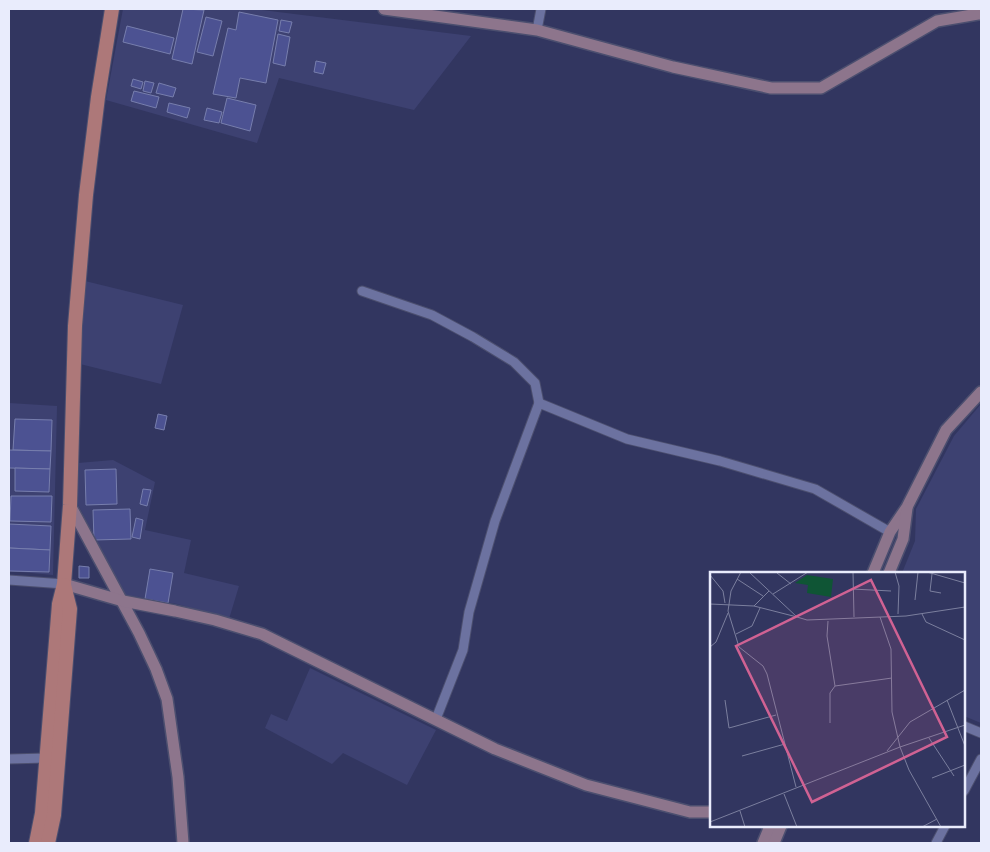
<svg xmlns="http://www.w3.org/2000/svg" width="990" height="852" viewBox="0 0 990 852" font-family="Rubik,sans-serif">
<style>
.built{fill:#3d4171}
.building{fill:#4c5292;stroke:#777ead}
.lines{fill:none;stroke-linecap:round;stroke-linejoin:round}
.street-casing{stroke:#4c4f6f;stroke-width:11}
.secondary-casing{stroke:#4c4f6f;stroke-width:14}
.primary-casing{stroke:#4c4f6f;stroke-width:16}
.street{stroke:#6c72a0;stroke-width:9}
.secondary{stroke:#8d758c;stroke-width:11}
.primary{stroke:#ad7879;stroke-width:14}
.inset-road{fill:none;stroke:#7b7f9e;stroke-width:1}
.view{fill:#d06293;fill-opacity:0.15;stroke:#d06293;stroke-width:2.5}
.inset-edge{fill:none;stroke:#e9ecfc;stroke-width:2.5}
</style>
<rect width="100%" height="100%" fill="#323660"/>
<g class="built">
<polygon points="123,9 253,9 471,36 414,110 279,78 257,143 106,100"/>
<polygon points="85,281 183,305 161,384 80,364"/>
<polygon points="9,403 57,406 53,575 9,571"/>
<polygon points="981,404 981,723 964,716 964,573 902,573 915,541 916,509 954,436"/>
<polygon points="113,460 155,482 145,530 191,540 184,573 239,586 229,619 177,604 125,595 77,503 78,463"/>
<polygon points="310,668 436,730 407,785 343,753 332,764 265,728 271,714 287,721"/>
</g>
<g class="building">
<polygon points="183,9 204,10 192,64 172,59"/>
<polygon points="239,12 278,20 266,83 240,78 236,98 213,94 228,28 236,30"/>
<polygon points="206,17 222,21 213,56 197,52"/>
<polygon points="281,20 292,22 289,33 279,31"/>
<polygon points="127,26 174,38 170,54 123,42"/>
<polygon points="278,34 290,37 285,66 273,63"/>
<polygon points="316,61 326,63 323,74 314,72"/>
<polygon points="133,79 143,82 141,89 131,86"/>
<polygon points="145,81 154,83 151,93 143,91"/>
<polygon points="159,83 176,88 173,97 156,93"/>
<polygon points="134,91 159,97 156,108 131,101"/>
<polygon points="227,98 256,105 250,131 221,123"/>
<polygon points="169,103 190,108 187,118 167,112"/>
<polygon points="207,108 222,112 219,123 204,120"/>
<polygon points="158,414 167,416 164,430 155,428"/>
<polygon points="15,419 52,420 51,451 13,450"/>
<polygon points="9,450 51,451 50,469 9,468"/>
<polygon points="15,468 50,469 49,492 15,491"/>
<polygon points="116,469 117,504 86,505 85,470"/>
<polygon points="143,489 151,490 147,506 140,504"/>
<polygon points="11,496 52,496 51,522 10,521"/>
<polygon points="130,509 131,539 94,540 93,510"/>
<polygon points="136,518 143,520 140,539 132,537"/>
<polygon points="9,524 51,526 50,550 9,548"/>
<polygon points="9,548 50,550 49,572 9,571"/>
<polygon points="79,566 89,567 89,578 79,578"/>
<polygon points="150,569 173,573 168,603 145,599"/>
</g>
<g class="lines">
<defs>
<g id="street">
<polyline points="537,30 541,9"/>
<polyline points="362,291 432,315 473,337 514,362 535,383 539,403"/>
<polyline points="9,580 64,584"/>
<polyline points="436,719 463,650 469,612 495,521 539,403 627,439 720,461 815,489 890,532"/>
<polyline points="964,726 981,733"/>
<polyline points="9,759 46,758"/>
<polyline points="964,791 981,759"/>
<polyline points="936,843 945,826"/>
</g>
<g id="secondary">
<polyline points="384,9 537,30 673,67 771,88 821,88 937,21 978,14 981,14"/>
<polyline points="70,505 139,633 156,669 167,699 178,777 183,843"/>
<polyline points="873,573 890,532 907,507 946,430 981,392"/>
<polyline points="889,573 903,539 907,508"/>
<polyline points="64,584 123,601 175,611 215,620 262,634 495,749 586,785 690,812 711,812"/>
<polyline points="763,843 770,826"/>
<polyline points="774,843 781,826"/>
</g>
<g id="primary">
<polyline points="36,843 42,813 59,604 64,584 70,505 75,326 86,195 98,97 112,9"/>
<polyline points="48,843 54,815 70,609 64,585"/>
</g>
</defs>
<use href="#street" class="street-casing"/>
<use href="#secondary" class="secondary-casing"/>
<use href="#primary" class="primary-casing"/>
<use href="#street" class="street"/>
<use href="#secondary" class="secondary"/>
<use href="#primary" class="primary"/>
</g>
<g transform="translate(710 572)">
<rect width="255" height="255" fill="#323660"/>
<path d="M97,3L123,7L121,25L97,21L98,13L85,11Z" fill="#0f5535"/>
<path class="inset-road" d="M31,0L21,19L18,39L29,75L53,94L57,102L86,215M39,0L87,45L97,48L196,44L255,35M143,0L144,45M185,0L189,14L188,42M217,0L255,11M67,1L81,12M222,2L220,19L231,21M0,3L13,19L15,31M27,7L53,24M142,17L181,19M63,22L98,0M205,28L208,0M0,32L44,34L87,45M44,34L59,19M212,42L216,50L255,68M170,45L181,77L182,140L190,175L199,198L231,255M118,49L117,64L125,114L182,106M26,62L42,54L50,36M0,75L6,70L18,41M15,128L19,156L66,143M237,128L255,174M120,151V121L125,114M219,166L244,204M177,179L200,150L255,118M32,184L75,172M222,206L255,193M74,222L87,255M30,239L35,255M0,250L190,175L255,153M212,255L227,247"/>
<path class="view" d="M161,8L237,165L102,230L26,74Z"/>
<rect width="255" height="255" class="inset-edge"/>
</g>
<rect width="990" height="852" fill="none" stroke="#e9ecfc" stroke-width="20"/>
</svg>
